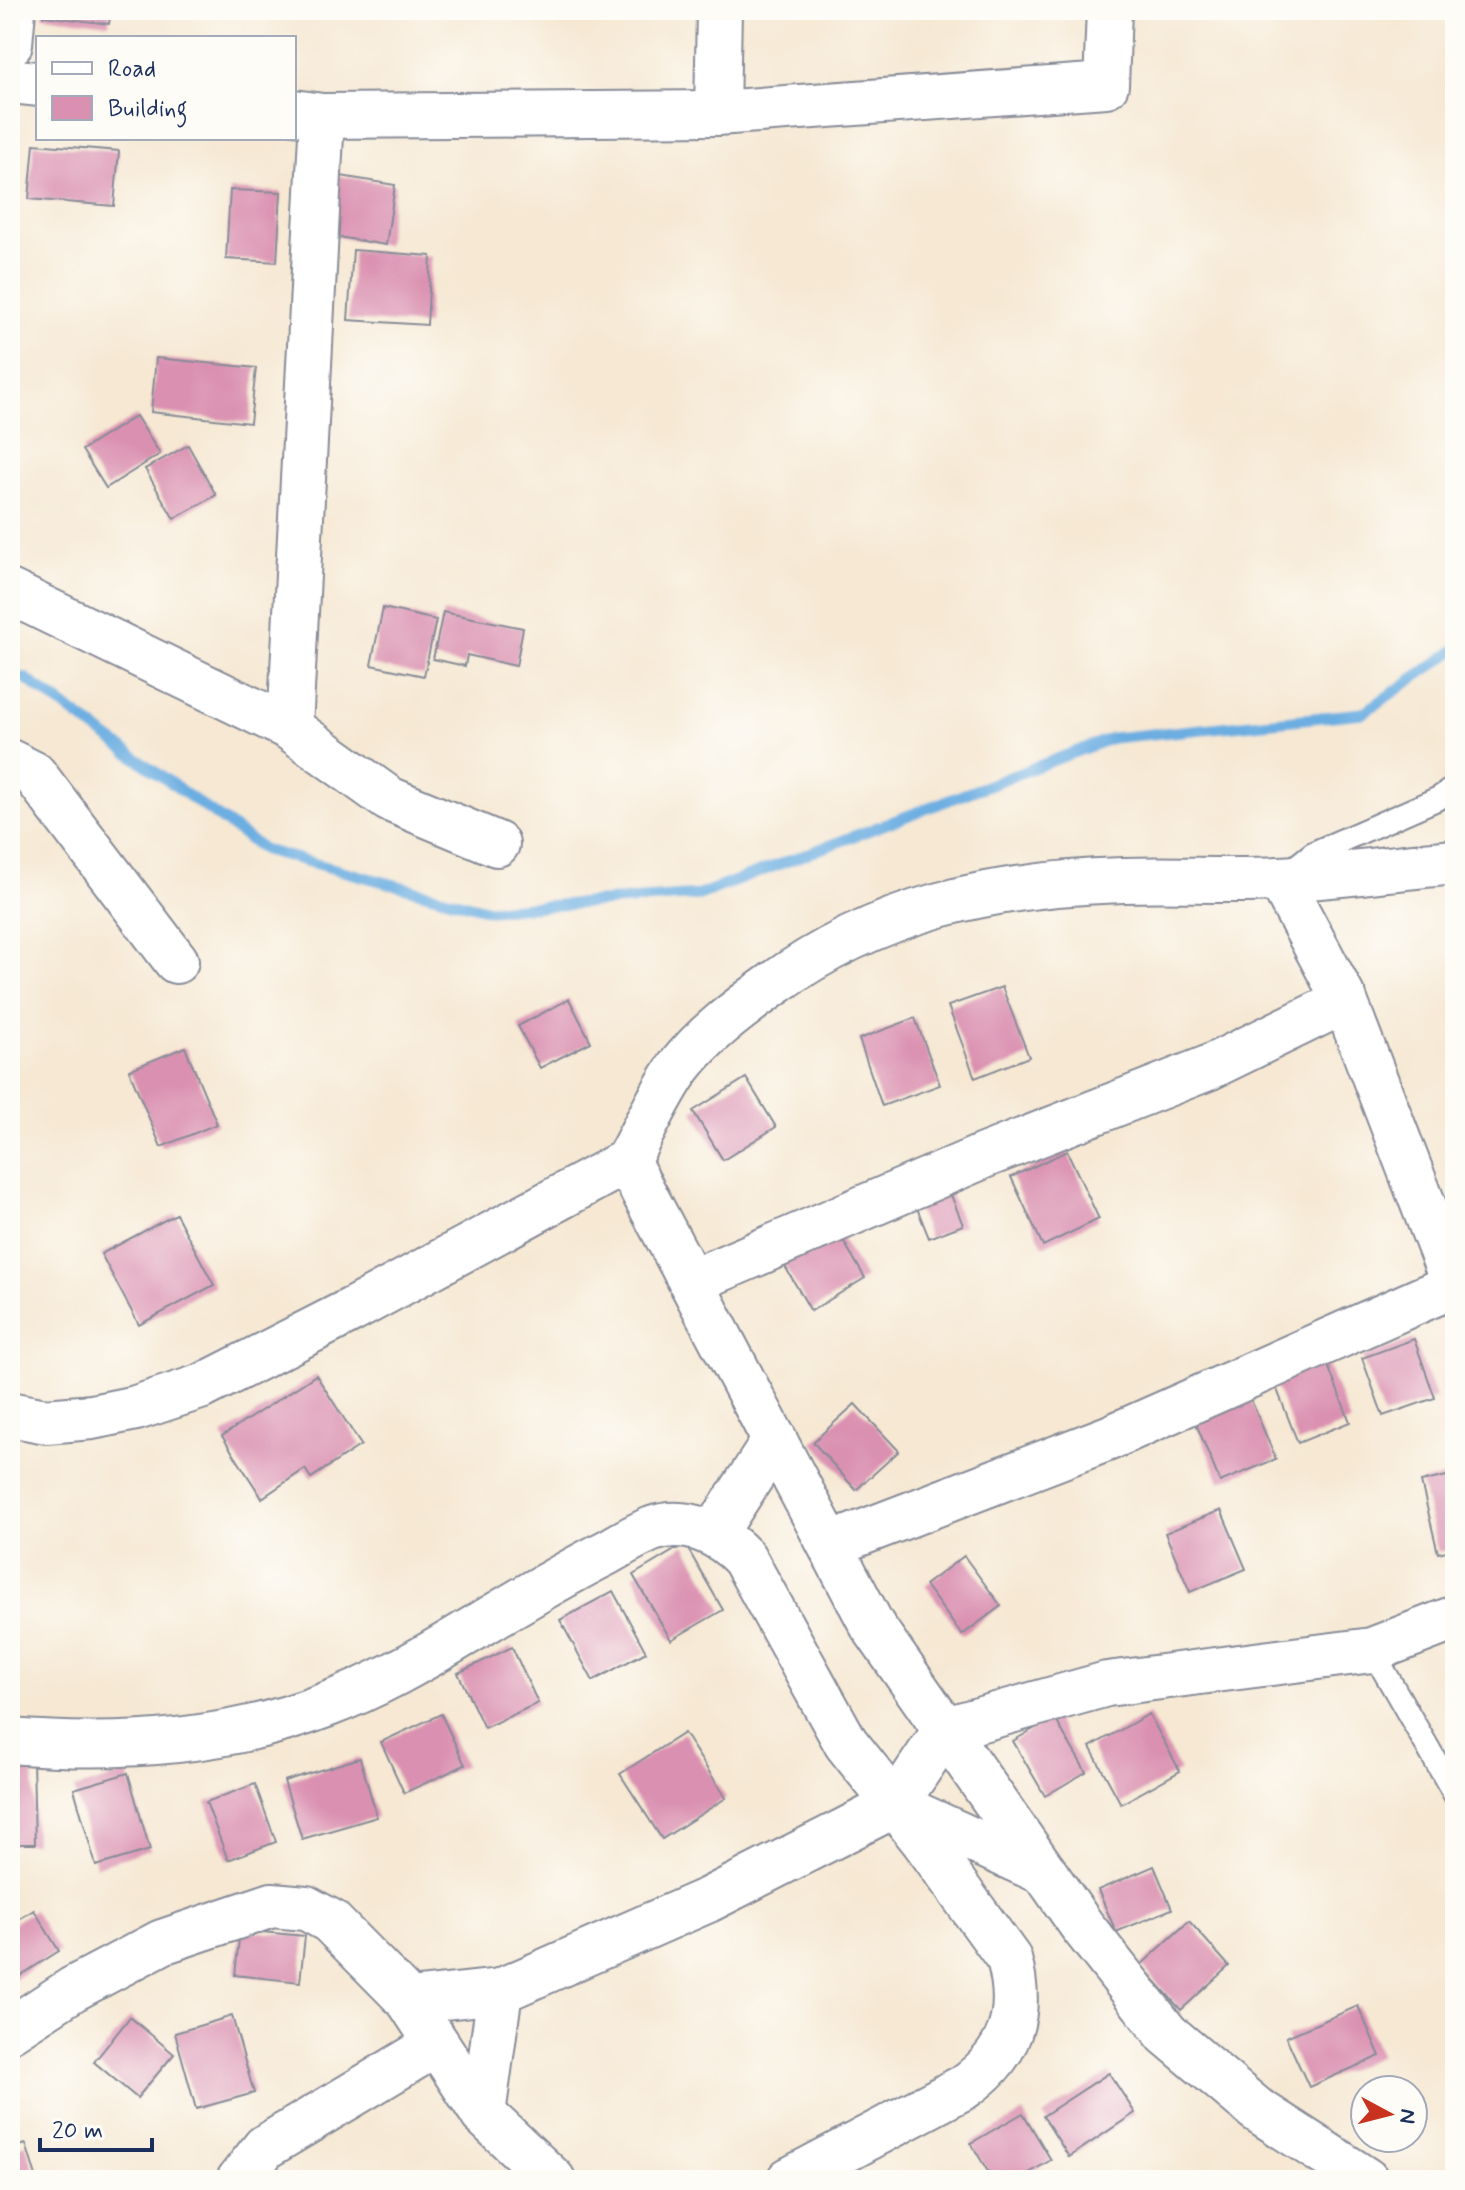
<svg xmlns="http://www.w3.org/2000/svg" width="1465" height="2190" viewBox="0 0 1465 2190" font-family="Mynerve,sans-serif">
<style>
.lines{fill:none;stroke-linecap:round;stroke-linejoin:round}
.stream{stroke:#6caee1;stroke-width:11}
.building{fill:#da90b0}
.service-casing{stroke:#888c98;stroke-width:26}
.minor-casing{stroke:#888c98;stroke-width:48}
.service{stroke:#fff;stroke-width:22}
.minor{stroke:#fff;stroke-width:44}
</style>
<rect width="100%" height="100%" fill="#fdfcf7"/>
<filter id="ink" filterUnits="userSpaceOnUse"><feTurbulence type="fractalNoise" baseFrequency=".0125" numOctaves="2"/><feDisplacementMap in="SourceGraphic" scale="16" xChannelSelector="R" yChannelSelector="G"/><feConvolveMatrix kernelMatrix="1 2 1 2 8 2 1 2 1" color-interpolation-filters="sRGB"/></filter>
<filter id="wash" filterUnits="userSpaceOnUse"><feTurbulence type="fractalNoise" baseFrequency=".006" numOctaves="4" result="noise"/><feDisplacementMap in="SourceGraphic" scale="32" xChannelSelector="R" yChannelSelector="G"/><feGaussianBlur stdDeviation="1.8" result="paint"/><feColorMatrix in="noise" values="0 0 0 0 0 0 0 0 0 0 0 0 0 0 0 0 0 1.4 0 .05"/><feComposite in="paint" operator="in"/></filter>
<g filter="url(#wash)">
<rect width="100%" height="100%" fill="#f6e8d3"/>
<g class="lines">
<polyline class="stream" points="10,675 25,678 264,850 489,910 699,895 1112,738 1363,713 1455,650"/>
</g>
<g id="blocks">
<g class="building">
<polygon points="44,10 111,10 109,24 43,16"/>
<polygon points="34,144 119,151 114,206 29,199"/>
<polygon points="335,175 395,185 386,245 326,235"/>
<polygon points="230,190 281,192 277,262 226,259"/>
<polygon points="353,250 431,256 427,325 348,320"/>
<polygon points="156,358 256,368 250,423 151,412"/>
<polygon points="136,416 160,454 106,488 82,450"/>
<polygon points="188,445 216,495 174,519 145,469"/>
<polygon points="383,608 436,620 424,676 371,665"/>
<polygon points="443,612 523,628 516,666 467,655 465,666 433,659"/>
<polygon points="1002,987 1029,1057 975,1078 948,1006"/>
<polygon points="569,999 591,1042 540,1068 518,1026"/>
<polygon points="915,1018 940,1085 882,1106 859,1039"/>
<polygon points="185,1047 217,1124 161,1147 129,1070"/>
<polygon points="746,1078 776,1127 723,1160 693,1111"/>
<polygon points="1067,1151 1099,1219 1043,1246 1011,1177"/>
<polygon points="945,1180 963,1225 929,1238 911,1193"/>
<polygon points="176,1214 214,1285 139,1325 101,1254"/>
<polygon points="833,1223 865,1278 811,1311 779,1256"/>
<polygon points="1414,1339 1435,1398 1383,1416 1362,1358"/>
<polygon points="1321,1348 1350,1422 1298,1443 1269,1369"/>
<polygon points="316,1375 361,1445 311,1478 305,1469 262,1498 222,1436"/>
<polygon points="1245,1386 1276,1459 1220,1482 1190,1409"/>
<polygon points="855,1404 899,1451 856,1490 813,1442"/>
<polygon points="1455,1474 1455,1549 1438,1553 1421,1482"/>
<polygon points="1221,1510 1246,1569 1190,1592 1165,1533"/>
<polygon points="685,1544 723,1610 671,1640 633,1575"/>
<polygon points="964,1556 1001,1606 962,1635 925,1585"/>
<polygon points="613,1591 646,1652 593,1681 560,1620"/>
<polygon points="512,1647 538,1703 484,1728 458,1673"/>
<polygon points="441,1714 465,1765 404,1793 381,1742"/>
<polygon points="1149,1714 1180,1771 1121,1804 1090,1747"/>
<polygon points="1054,1717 1086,1772 1045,1796 1013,1741"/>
<polygon points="684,1733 726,1798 662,1839 620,1774"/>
<polygon points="360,1758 377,1817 302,1839 284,1781"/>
<polygon points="10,1759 33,1759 35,1844 10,1844"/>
<polygon points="128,1773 150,1850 96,1866 74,1789"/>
<polygon points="255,1784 276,1842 228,1860 206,1802"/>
<polygon points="1154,1866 1172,1909 1116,1932 1098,1890"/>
<polygon points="34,1910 59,1951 10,1982 10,1925"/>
<polygon points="1189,1921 1229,1966 1181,2010 1141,1965"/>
<polygon points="240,1930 305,1936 300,1982 235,1975"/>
<polygon points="1358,2006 1380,2056 1309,2087 1286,2037"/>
<polygon points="232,2016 254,2093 196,2109 175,2033"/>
<polygon points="130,2017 174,2054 137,2098 94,2062"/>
<polygon points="1109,2073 1135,2113 1069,2157 1043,2116"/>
<polygon points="1023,2113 1051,2160 1017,2180 993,2180 971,2143"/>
<polygon points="26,2144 37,2180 10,2180 10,2149"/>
</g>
</g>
</g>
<g filter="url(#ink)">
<use href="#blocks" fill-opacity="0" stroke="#888c98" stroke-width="2"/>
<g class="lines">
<defs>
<g id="service">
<polyline points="1289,872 1313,853 1439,798 1455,787"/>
<polyline points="1372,1650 1455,1795"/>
</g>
<g id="minor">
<polyline points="10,44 13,10"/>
<polyline points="10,81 38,84"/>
<polyline points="294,112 322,116 717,113 1106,85 1109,10"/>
<polyline points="717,113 719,10"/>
<polyline points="10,592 290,728 389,799 497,844"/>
<polyline points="290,728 322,116"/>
<polyline points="10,762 34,774 176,961"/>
<polyline points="1280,879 1345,1001 1455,1287"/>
<path d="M627,1161C643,1132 661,1092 680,1066C704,1035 739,1009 771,986C878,908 993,884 1123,880C1175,878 1228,882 1280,879C1339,876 1397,867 1455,862"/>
<polyline points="691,1282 986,1155 1208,1068 1345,1001"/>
<polyline points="10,1414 46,1421 92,1417 136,1408 203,1386 352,1310 627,1161 872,1625 1082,1926 1167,2034 1256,2109 1366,2180"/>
<polyline points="714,1534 775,1440"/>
<polyline points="830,1545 1109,1438 1454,1285"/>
<path d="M10,1741C116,1750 227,1743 326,1705C374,1687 418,1662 461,1636C510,1607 558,1577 608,1552C622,1544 637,1535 652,1529C686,1517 720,1533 744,1558L846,1743L923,1840L1009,1959C1024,2014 1011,2054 964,2087L789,2180"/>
<polyline points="900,1807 1045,1873"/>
<polyline points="409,2001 500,1991 708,1900 895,1805 946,1729 1107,1684 1372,1650 1455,1618"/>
<polyline points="10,2030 73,1989 162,1942 272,1905 306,1908 330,1921 409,2001 483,2114 553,2180"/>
<polyline points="483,2114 500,1991"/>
<polyline points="239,2180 265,2147 437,2044"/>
</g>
</defs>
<use href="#service" class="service-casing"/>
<use href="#minor" class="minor-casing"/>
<use href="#service" class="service"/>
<use href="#minor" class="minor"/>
</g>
</g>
<rect width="1465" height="2190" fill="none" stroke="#fdfcf7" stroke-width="40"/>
<rect x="36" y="36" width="260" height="104" fill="#fdfcf7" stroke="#a3aaba" stroke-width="2"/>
<rect x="52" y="62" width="40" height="12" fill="#ffffff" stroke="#a3aaba" stroke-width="2"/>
<text x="108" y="76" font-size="24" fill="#1b2f5e">Road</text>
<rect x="52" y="96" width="40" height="24" fill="#da90b0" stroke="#a3aaba" stroke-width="2"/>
<text x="108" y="116" font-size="24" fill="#1b2f5e">Building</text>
<g transform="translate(1389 2114) rotate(97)"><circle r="38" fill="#fdfcf7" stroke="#a3aaba" stroke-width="2"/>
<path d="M0-6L14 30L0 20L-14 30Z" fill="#c8321e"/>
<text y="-12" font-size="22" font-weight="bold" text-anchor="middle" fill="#1b2f5e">N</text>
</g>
<path d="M40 2138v12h112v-12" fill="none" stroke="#1b2f5e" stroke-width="4"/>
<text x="52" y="2138" font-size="24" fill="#1b2f5e" stroke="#fdfcf7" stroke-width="6" paint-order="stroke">20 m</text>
</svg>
